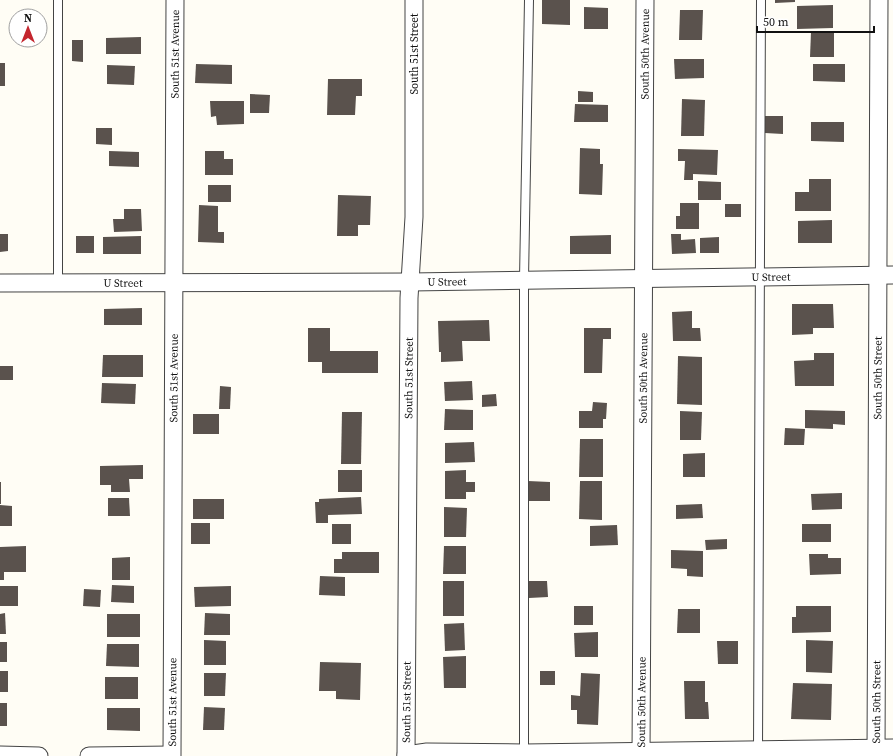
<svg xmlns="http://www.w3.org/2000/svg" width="893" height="756" viewBox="0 0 893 756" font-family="'Source Serif 4',serif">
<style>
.building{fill:#5a524d}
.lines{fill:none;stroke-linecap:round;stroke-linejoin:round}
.service-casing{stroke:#444;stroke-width:10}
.minor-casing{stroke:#444;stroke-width:19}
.service{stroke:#fff;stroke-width:8}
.minor{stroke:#fff;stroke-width:17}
.labels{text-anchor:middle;stroke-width:4;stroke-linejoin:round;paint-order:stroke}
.street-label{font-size:11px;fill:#111;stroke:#fff}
</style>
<rect width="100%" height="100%" fill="#fffdf5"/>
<g class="building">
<polygon points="542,0 570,0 570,25 542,24"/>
<polygon points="775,0 795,0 795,2 775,3"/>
<polygon points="833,5 833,28 797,29 797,6"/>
<polygon points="584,7 608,8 608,29 584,29"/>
<polygon points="680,10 703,10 702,40 679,40"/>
<polygon points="811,32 834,32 834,57 810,57"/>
<polygon points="141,37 141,54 106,54 106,38"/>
<polygon points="72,40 83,40 83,62 72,61"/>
<polygon points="674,59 704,59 704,78 675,79"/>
<rect x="0" y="63" width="5" height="23"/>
<polygon points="196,64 232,65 232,84 195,83"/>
<polygon points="813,64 845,64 845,82 813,81"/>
<polygon points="107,65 135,66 134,85 107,84"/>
<polygon points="328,79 362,79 362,96 356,96 355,115 327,115"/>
<polygon points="578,91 593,92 593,102 578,102"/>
<polygon points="250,94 270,95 269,113 250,113"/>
<polygon points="682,99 705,100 704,136 681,136"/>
<polygon points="210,101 244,101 244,124 217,125 216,116 211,117"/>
<polygon points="575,104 608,105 608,122 574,122"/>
<polygon points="765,116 783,116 783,134 765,133"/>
<polygon points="811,122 844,122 844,142 811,141"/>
<polygon points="96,128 112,128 112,145 96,144"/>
<polygon points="580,148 600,149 600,164 603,164 602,195 579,194"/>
<polygon points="678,149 718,150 717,175 693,174 693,180 684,180 685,161 678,161"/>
<polygon points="109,151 139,152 139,167 109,166"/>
<polygon points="205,151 224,151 224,159 233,159 233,175 205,175"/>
<polygon points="809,179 831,179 831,211 795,211 795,192 809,192"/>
<polygon points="698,181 721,182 721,200 698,200"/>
<rect x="208" y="185" width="23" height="17"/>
<polygon points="338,195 371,196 370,225 358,225 358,236 337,236"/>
<polygon points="680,203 699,203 699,229 676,229 676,216 680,216"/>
<rect x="725" y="204" width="16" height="13"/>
<polygon points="199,205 218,206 218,232 224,232 224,243 198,242"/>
<polygon points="124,209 141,209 142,231 114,232 113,219 124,219"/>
<polygon points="832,220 832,243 798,243 798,221"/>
<polygon points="0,234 8,234 8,251 0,252"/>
<polygon points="671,234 681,234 681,240 695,239 696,253 672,254"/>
<polygon points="611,235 611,254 570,254 570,236"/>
<rect x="76" y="236" width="18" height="17"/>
<polygon points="141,236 141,254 103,254 103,237"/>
<polygon points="719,237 719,253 700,253 700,238"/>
<polygon points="792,304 833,304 834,328 813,328 813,334 792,335"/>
<polygon points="142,308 142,325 104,325 104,309"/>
<polygon points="692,311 692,328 700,328 701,341 673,341 672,312"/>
<polygon points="489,320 490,341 462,341 463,361 441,362 441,352 439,352 438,321"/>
<polygon points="308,328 330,328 330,351 378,351 378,373 322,373 322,362 308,362"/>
<polygon points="584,328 611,328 611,339 603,339 602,373 584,373"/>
<polygon points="814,353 834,353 834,386 795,386 794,361 814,360"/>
<polygon points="103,355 143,355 143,377 102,377"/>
<polygon points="678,356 702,357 702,405 677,404"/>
<rect x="0" y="366" width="13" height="14"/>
<polygon points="472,381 473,400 445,401 444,382"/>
<polygon points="102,383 136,384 135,404 101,403"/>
<polygon points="220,386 231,387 230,409 219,409"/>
<polygon points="496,394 497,406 482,407 482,395"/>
<polygon points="593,402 607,403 606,419 603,419 603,428 579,428 579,411 592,411"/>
<polygon points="445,409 473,410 473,430 444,430"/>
<polygon points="805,410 845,411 845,425 833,424 833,429 805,428"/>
<polygon points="680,411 702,412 701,440 680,440"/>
<polygon points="342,412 362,412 361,464 341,464"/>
<rect x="193" y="414" width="26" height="20"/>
<polygon points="785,428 805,429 804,445 784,445"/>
<polygon points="580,439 603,439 603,477 579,477"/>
<polygon points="474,442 475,462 445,463 445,443"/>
<polygon points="705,453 705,477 683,477 683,454"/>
<polygon points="143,465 143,479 129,479 130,492 111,492 111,485 100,485 100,466"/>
<rect x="338" y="470" width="24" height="22"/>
<polygon points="466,470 466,482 475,482 475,492 466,492 466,499 445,499 445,471"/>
<polygon points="528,481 550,482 550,501 528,501"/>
<polygon points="580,481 602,481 602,520 579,519"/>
<rect x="0" y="482" width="1" height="22"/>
<polygon points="842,493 842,509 812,510 811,494"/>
<polygon points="361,497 362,514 328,515 328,523 316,523 315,502 319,502 319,499"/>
<polygon points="108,498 129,498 130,516 108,516"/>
<rect x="193" y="499" width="31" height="20"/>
<polygon points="702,504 703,518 676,519 676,505"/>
<polygon points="0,505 12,506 12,526 0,526"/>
<polygon points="444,507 467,508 466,537 444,537"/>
<rect x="191" y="523" width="19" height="21"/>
<rect x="332" y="524" width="19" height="20"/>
<rect x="802" y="524" width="29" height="18"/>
<polygon points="617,525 618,545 590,546 590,526"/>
<polygon points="727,539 727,549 706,550 705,540"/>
<polygon points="26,546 26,572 4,572 4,580 0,580 0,547"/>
<polygon points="444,546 466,546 466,574 443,574"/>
<polygon points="671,550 703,551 703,577 687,576 687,569 671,568"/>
<polygon points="342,552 379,552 379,573 334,573 334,559 342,559"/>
<polygon points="809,554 828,554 828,558 841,558 841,574 810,575"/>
<polygon points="130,557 130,580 112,580 112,558"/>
<polygon points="320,576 345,577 345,596 319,595"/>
<rect x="443" y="581" width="21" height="35"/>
<polygon points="529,581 547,581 548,597 529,598"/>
<polygon points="112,585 134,586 134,603 111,602"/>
<rect x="0" y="586" width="18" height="20"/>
<polygon points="231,586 231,606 195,607 194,587"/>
<polygon points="84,589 101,590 100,607 83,606"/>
<rect x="574" y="606" width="19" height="19"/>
<polygon points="796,606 831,606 831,632 792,633 792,617 796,617"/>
<polygon points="678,609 700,609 700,633 677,633"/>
<polygon points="5,613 6,634 0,634 0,614"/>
<polygon points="205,613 230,614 230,635 204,635"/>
<rect x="107" y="614" width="33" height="23"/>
<polygon points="464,623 465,650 445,651 444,624"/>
<polygon points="598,632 598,657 575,657 574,633"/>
<polygon points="204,640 226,641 226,665 204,665"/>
<polygon points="806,640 833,641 832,673 806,672"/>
<polygon points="717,641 738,641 738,664 718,664"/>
<rect x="0" y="642" width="7" height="20"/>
<polygon points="107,644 139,644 139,667 106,666"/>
<polygon points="466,656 466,688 444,688 443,657"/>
<polygon points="320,662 361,663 360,700 336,699 336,691 319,691"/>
<rect x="0" y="671" width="8" height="21"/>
<rect x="540" y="671" width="15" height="14"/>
<polygon points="204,673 226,673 225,696 204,696"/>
<polygon points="581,673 600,674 598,725 577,724 577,710 571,710 571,695 580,696"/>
<rect x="105" y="677" width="33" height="22"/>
<polygon points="684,681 705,681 705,702 708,702 709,719 685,719"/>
<polygon points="793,683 832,684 831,720 791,719"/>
<rect x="0" y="703" width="7" height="23"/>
<polygon points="204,707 225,708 224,730 203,730"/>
<polygon points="107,708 140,708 140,731 107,730"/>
</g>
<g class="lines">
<defs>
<g id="service">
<polyline points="58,0 58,282"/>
<polyline points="758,749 761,0"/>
<polyline points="524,753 524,279 529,0"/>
</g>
<g id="minor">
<path id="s1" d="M0,283L411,282L893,275"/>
<polyline points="0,755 39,756"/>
<polyline points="406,755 427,752 524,753 893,748"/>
<polyline points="89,756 171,755"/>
<path id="s2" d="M172,756L175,0"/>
<path id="s3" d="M406,756L409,298L414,217V0"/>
<path id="s4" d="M641,756L645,0"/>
<path id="s5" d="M876,756L879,0"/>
</g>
</defs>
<use href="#service" class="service-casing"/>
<use href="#minor" class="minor-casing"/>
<use href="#service" class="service"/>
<use href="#minor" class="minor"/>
</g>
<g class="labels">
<g class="street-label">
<text dy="4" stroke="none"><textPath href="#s2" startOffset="702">South 51st Avenue</textPath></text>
<text transform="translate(414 54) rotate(-90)" y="4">South 51st Street</text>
<text dy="4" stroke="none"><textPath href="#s4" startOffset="702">South 50th Avenue</textPath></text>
<text dy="4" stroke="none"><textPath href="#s1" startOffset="771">U Street</textPath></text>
<text dy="4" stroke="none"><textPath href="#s1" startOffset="447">U Street</textPath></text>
<text dy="4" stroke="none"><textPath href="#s1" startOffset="123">U Street</textPath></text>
<text dy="4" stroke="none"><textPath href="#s2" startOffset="378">South 51st Avenue</textPath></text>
<text dy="4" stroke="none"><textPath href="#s3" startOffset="378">South 51st Street</textPath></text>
<text dy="4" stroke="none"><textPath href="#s4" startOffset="378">South 50th Avenue</textPath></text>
<text dy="4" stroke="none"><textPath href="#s5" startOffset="378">South 50th Street</textPath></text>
<text dy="4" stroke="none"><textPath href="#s2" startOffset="54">South 51st Avenue</textPath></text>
<text dy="4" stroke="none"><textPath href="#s3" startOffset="54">South 51st Street</textPath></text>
<text dy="4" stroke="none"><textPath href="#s4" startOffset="54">South 50th Avenue</textPath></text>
<text dy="4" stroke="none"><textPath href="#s5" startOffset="54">South 50th Street</textPath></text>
</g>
</g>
<g transform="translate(28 28)"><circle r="19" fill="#ffffff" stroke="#a0a0a0"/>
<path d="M0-3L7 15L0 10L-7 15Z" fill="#c4262e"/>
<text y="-6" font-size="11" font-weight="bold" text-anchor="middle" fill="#111111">N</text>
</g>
<path d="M757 26v6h117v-6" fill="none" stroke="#111111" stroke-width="2"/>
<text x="763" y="26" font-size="12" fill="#111111" stroke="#ffffff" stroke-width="3" paint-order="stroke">50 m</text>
</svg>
